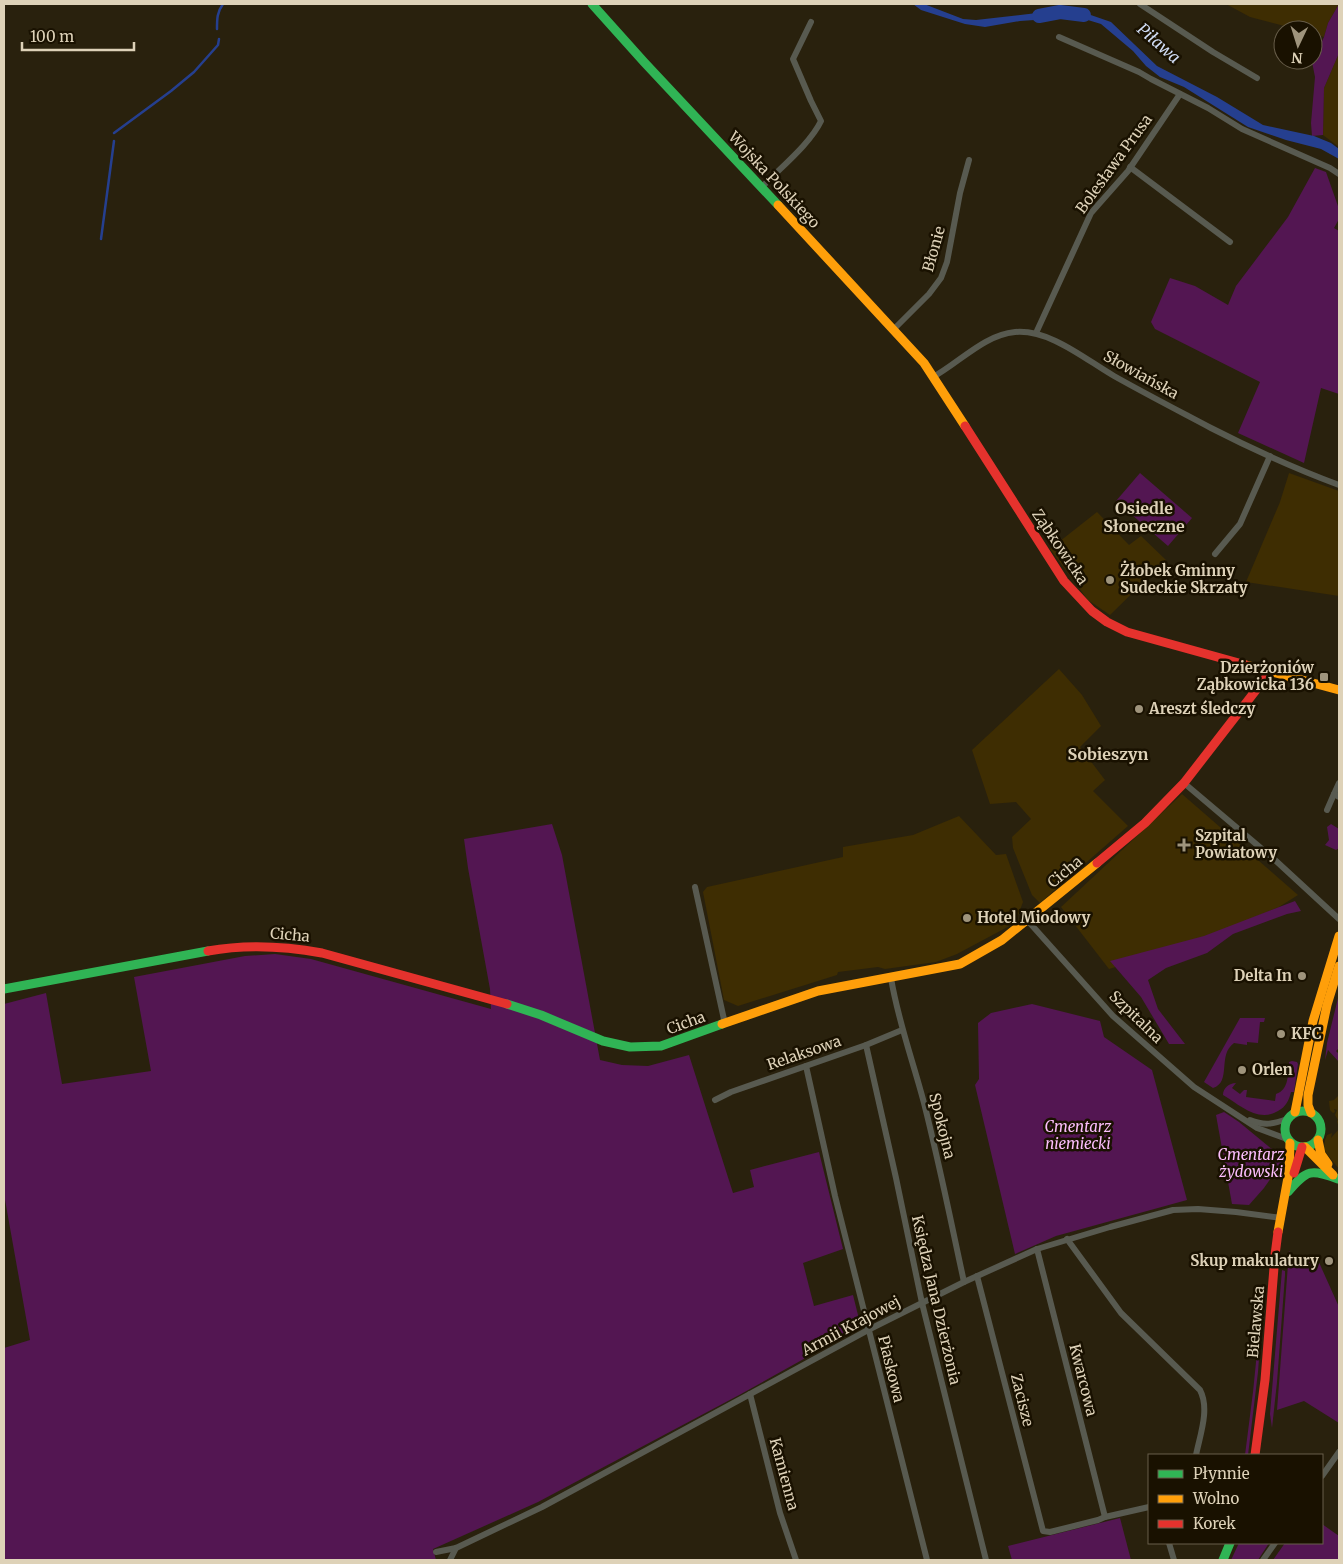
<svg xmlns="http://www.w3.org/2000/svg" width="1343" height="1564" viewBox="0 0 1343 1564" font-family="Merriweather,serif">
<style>
.built{fill:#3e2d02}
.green{fill:#531652}
.water{fill:#253f8f}
.lines{fill:none;stroke-linecap:round;stroke-linejoin:round}
.stream{stroke:#253f8f;stroke-width:2.5}
.river{stroke:#253f8f;stroke-width:14}
.street{stroke:#585a50;stroke-width:6}
.fast{stroke:#30b455;stroke-width:9}
.slow{stroke:#ff9f0a;stroke-width:9}
.jam{stroke:#e5322d;stroke-width:9}
.poi-dot{fill:#9f947c;stroke:#191100;stroke-width:2}
.labels{text-anchor:middle;stroke-width:5;stroke-linejoin:round;paint-order:stroke}
.street-label{font-size:15px;fill:#ded2b8;stroke:#191100}
.poi-label{font-size:15px;font-weight:bold;fill:#ded2b8;stroke:#191100;text-anchor:start}
.park-label{font-size:15px;font-style:italic;fill:#fcbefd;stroke:#191100}
.water-label{font-size:16px;font-style:italic;fill:#d0dcf4;stroke:#191100}
.neighbourhood-label{font-size:16px;font-weight:bold;fill:#ded2b8;stroke:#191100}
</style>
<rect width="100%" height="100%" fill="#29210d"/>
<g class="built">
<polygon points="1226,4 1339,4 1328,23 1324,37 1313,34 1313,30 1300,30 1250,17"/>
<polygon points="1339,53 1339,147 1323,135 1324,88"/>
<polygon points="1289,473 1339,491 1339,596 1246,582 1280,502"/>
<polygon points="1097,512 1129,545 1141,536 1166,560 1110,615 1088,600 1050,549"/>
<polygon points="1059,669 1082,695 1101,726 1080,747 1105,780 1093,791 1128,826 1040,903 1032,895 1013,848 1012,837 1031,819 1016,802 990,804 972,750"/>
<polygon points="1182,794 1298,895 1279,907 1180,948 1109,969 1061,907"/>
<polygon points="959,816 996,855 1006,854 1023,902 1015,923 957,954 936,962 885,969 878,967 838,972 837,975 738,1006 724,1000 703,892 707,887 843,857 843,847 913,835"/>
<polygon points="1339,1095 1339,1169 1327,1154 1324,1148 1325,1140 1327,1135 1332,1133 1331,1138 1339,1129 1337,1121 1338,1120 1335,1115 1337,1110 1334,1109 1335,1112 1333,1113 1330,1110 1329,1101 1334,1100"/>
</g>
<g class="green">
<polygon points="1339,4 1339,53 1324,88 1323,135 1312,136 1311,123 1315,77 1312,62 1324,37 1328,23"/>
<polygon points="1315,168 1326,172 1339,209 1339,219 1334,228 1339,231 1339,394 1321,388 1304,463 1238,433 1260,382 1155,329 1151,322 1170,278 1195,286 1228,305 1236,286 1288,217"/>
<polygon points="1140,473 1192,518 1168,546 1116,501"/>
<polygon points="552,824 562,855 600,1060 622,1065 648,1066 689,1055 733,1193 754,1187 750,1170 819,1152 843,1249 803,1263 814,1306 853,1295 861,1327 741,1394 538,1502 433,1549 436,1560 4,1560 4,1348 30,1340 4,1194 4,1004 46,993 62,1084 151,1071 134,977 245,956 275,954 311,959 491,1009 490,989 468,868 464,839"/>
<polygon points="1331,824 1339,829 1339,848 1336,850 1325,845 1329,840 1327,827"/>
<polygon points="1295,901 1301,911 1287,914 1233,934 1207,953 1166,968 1148,980 1158,1009 1185,1044 1169,1044 1141,997 1110,961 1204,936"/>
<polygon points="1339,994 1339,1048 1336,1051 1339,1054 1339,1062 1328,1050 1325,1060 1327,1043"/>
<polygon points="1032,1004 1100,1021 1104,1037 1152,1070 1187,1200 1056,1236 1015,1254 975,1085 979,1079 978,1023 991,1013"/>
<path d="M1240,1018H1265L1264,1022H1260L1258,1043L1247,1042V1045L1234,1043C1217,1055 1232,1082 1213,1088L1204,1082Z"/>
<path d="M1292,1061L1297,1062L1298,1064L1294,1092H1291C1289,1100 1286,1107 1278,1111C1258,1123 1240,1105 1223,1095C1223,1088 1229,1083 1236,1083L1232,1088L1240,1094L1244,1090H1247L1246,1097L1275,1101L1276,1094C1289,1090 1288,1074 1289,1062Z"/>
<polygon points="1224,1112 1239,1122 1284,1159 1264,1188 1249,1205 1232,1204 1216,1115"/>
<polygon points="1289,1251 1302,1266 1317,1258 1339,1307 1339,1423 1304,1401 1277,1410"/>
<polygon points="1282,1270 1285,1271 1285,1275 1277,1382 1272,1428 1270,1414"/>
<polygon points="1264,1290 1258,1372 1248,1455 1245,1455 1253,1392 1263,1292"/>
<polygon points="1120,1518 1131,1560 1012,1560 1008,1546"/>
<polygon points="1322,1524 1339,1536 1339,1560 1273,1560 1285,1543 1322,1543"/>
<polygon points="1239,1543 1269,1543 1258,1560 1231,1560"/>
</g>
<polygon class="water" points="913,4 924,4 963,19 976,20 1037,13 1085,13 1111,22 1157,66 1217,97 1263,125 1314,136 1331,143 1339,149 1339,159 1321,149 1286,140 1248,127 1184,87 1160,77 1146,66 1133,51 1101,24 1078,17 1020,21 985,27 965,24 921,10"/>
<g class="lines">
<g class="stream">
<path d="M217,29C217,19 217,12 223,4"/>
<polyline points="114,133 171,91 194,72 218,45 219,39"/>
<polyline points="101,239 114,141"/>
</g>
<polyline class="river" points="1039,16 1060,12 1084,15"/>
<g class="street">
<polyline points="1140,4 1213,52 1257,78"/>
<polyline points="1059,37 1139,72 1151,79 1208,108 1242,129 1330,168 1339,174"/>
<polyline points="1130,167 1230,242"/>
<path d="M762,187C780,168 810,144 821,121L811,101L793,59L811,22"/>
<polyline points="894,329 929,294 941,278 947,262 960,193 969,160"/>
<polyline points="1036,333 1091,213 1128,171 1180,94"/>
<path d="M933,377C960,362 984,335 1015,332C1050,329 1086,360 1114,376C1146,394 1179,411 1211,428C1252,449 1296,469 1339,485"/>
<polyline points="1215,554 1240,524 1270,456"/>
<polyline points="1184,783 1275,860 1339,919"/>
<polyline points="1339,783 1334,794 1339,797"/>
<polyline points="1327,810 1334,794"/>
<polyline points="695,887 725,1024"/>
<polyline points="1028,921 1113,1016 1194,1087 1257,1128 1287,1139"/>
<path d="M891,978C898,1021 913,1061 924,1103C939,1162 951,1222 964,1282"/>
<polyline points="866,1045 896,1178 922,1303 986,1560"/>
<polyline points="806,1066 835,1196 927,1560"/>
<polyline points="715,1100 731,1092 866,1045 902,1030"/>
<path d="M1250,1120C1265,1126 1273,1124 1287,1119"/>
<path d="M1067,1239L1121,1313L1200,1390C1210,1409 1200,1435 1196,1455"/>
<polyline points="1037,1249 1105,1517"/>
<polyline points="977,1276 1043,1531 1050,1532 1098,1520 1105,1517 1149,1507"/>
<polyline points="750,1394 780,1513 796,1560"/>
<polyline points="1322,1476 1339,1452"/>
<polyline points="1169,1543 1174,1560"/>
<polyline points="436,1552 456,1548 542,1507 868,1330 964,1282 1037,1249 1110,1227 1173,1210 1198,1209 1236,1212 1282,1218"/>
<polyline points="450,1560 456,1548"/>
<polyline points="1263,1560 1275,1543"/>
</g>
<g class="fast">
<polyline points="592,4 644,62 778,205"/>
<polyline points="4,989 208,951"/>
<polyline points="507,1004 541,1015 603,1041 630,1047 661,1046 722,1024"/>
<circle cx="1303" cy="1129" r="18"/>
<path d="M1288,1192C1307,1169 1311,1169 1338,1179"/>
<polyline points="1223,1560 1230,1543"/>
</g>
<g class="slow">
<polyline points="778,205 924,363 965,426"/>
<polyline points="1246,665 1339,690"/>
<polyline points="722,1024 818,991 960,964 1002,940 1097,863"/>
<polyline points="1295,1112 1313,1021 1339,936"/>
<polyline points="1311,1113 1308,1105 1308,1095 1327,1005 1339,966"/>
<polyline points="1318,1140 1321,1154 1328,1164"/>
<polyline points="1305,1147 1333,1175"/>
<polyline points="1278,1232 1289,1172 1290,1143"/>
</g>
<g class="jam">
<polyline points="965,426 1064,581 1092,611 1107,622 1127,632 1246,665"/>
<polyline points="1097,863 1145,823 1184,783 1270,672"/>
<path d="M208,951C246,944 284,946 322,953L507,1004"/>
<polyline points="1294,1173 1302,1147"/>
<polyline points="1255,1455 1265,1380 1275,1255 1278,1232"/>
</g>
</g>
<g class="poi-dot">
<circle cx="1110" cy="580" r="5"/>
<rect x="1319" y="672" width="10" height="10" rx="2.5"/>
<circle cx="1139" cy="709" r="5"/>
<path d="M1181.5 837.5h5v5h5v5h-5v5h-5v-5h-5v-5h5z"/>
<circle cx="967" cy="918" r="5"/>
<circle cx="1302" cy="976" r="5"/>
<circle cx="1281" cy="1034" r="5"/>
<circle cx="1242" cy="1070" r="5"/>
<circle cx="1329" cy="1261" r="5"/>
</g>
<g class="labels">
<g class="street-label">
<text transform="translate(1114 164) rotate(-54)" y="5">Bolesława Prusa</text>
<text transform="translate(774 180) rotate(47)" y="5">Wojska Polskiego</text>
<text transform="translate(934 249) rotate(-74)" y="5">Błonie</text>
<text transform="translate(1141 375) rotate(29)" y="5">Słowiańska</text>
<text transform="translate(1060 547) rotate(56)" y="5">Ząbkowicka</text>
<text transform="translate(1065 872) rotate(-40)" y="5">Cicha</text>
<text transform="translate(290 935) rotate(5)" y="5">Cicha</text>
<text transform="translate(1136 1017) rotate(44)" y="5">Szpitalna</text>
<text transform="translate(686 1023) rotate(-20)" y="5">Cicha</text>
<text transform="translate(804 1053) rotate(-19)" y="5">Relaksowa</text>
<text transform="translate(942 1126) rotate(76)" y="5">Spokojna</text>
<text transform="translate(936 1300) rotate(77)" y="5">Księdza Jana Dzierżonia</text>
<text transform="translate(1256 1322) rotate(-85)" y="5">Bielawska</text>
<text transform="translate(851 1326) rotate(-28)" y="5">Armii Krajowej</text>
<text transform="translate(891 1369) rotate(76)" y="5">Piaskowa</text>
<text transform="translate(1083 1380) rotate(76)" y="5">Kwarcowa</text>
<text transform="translate(1022 1400) rotate(76)" y="5">Zacisze</text>
<text transform="translate(784 1474) rotate(75)" y="5">Kamienna</text>
</g>
<g class="poi-label">
<text x="1120" y="576">Żłobek Gminny<tspan x="1120" dy="17">Sudeckie Skrzaty</tspan></text>
<text x="1314" y="673" text-anchor="end">Dzierżoniów<tspan x="1314" dy="17">Ząbkowicka 136</tspan></text>
<text x="1149" y="714">Areszt śledczy</text>
<text x="1195" y="841">Szpital<tspan x="1195" dy="17">Powiatowy</tspan></text>
<text x="977" y="923">Hotel Miodowy</text>
<text x="1292" y="981" text-anchor="end">Delta In</text>
<text x="1291" y="1039">KFC</text>
<text x="1252" y="1075">Orlen</text>
<text x="1319" y="1266" text-anchor="end">Skup makulatury</text>
</g>
<g class="park-label">
<text x="1078" y="1132">Cmentarz<tspan x="1078" dy="17">niemiecki</tspan></text>
<text x="1251" y="1160">Cmentarz<tspan x="1251" dy="17">żydowski</tspan></text>
</g>
<g class="water-label">
<text transform="translate(1159 43) rotate(41)" y="6">Piława</text>
</g>
<g class="neighbourhood-label">
<text x="1144" y="514">Osiedle<tspan x="1144" dy="18">Słoneczne</tspan></text>
<text x="1108" y="760">Sobieszyn</text>
</g>
</g>
<rect width="1343" height="1564" fill="none" stroke="#ded2b8" stroke-width="10"/>
<rect x="1148" y="1454" width="175" height="90" fill="#191100" stroke="#685e4a"/>
<rect x="1158" y="1470" width="25" height="8" fill="#30b455" stroke="#685e4a"/>
<text x="1193" y="1479" font-size="15" fill="#ded2b8">Płynnie</text>
<rect x="1158" y="1495" width="25" height="8" fill="#ff9f0a" stroke="#685e4a"/>
<text x="1193" y="1504" font-size="15" fill="#ded2b8">Wolno</text>
<rect x="1158" y="1520" width="25" height="8" fill="#e5322d" stroke="#685e4a"/>
<text x="1193" y="1529" font-size="15" fill="#ded2b8">Korek</text>
<g transform="translate(1298 45) rotate(184)"><circle r="24" fill="#191100" stroke="#685e4a"/>
<path d="M0-4L9 19L0 12L-9 19Z" fill="#9f947c"/>
<text y="-8" font-size="14" font-weight="bold" text-anchor="middle" fill="#ded2b8">N</text>
</g>
<path d="M22 42v8h112v-8" fill="none" stroke="#ded2b8" stroke-width="2.5"/>
<text x="30" y="42" font-size="15" fill="#ded2b8" stroke="#191100" stroke-width="4" paint-order="stroke">100 m</text>
</svg>
